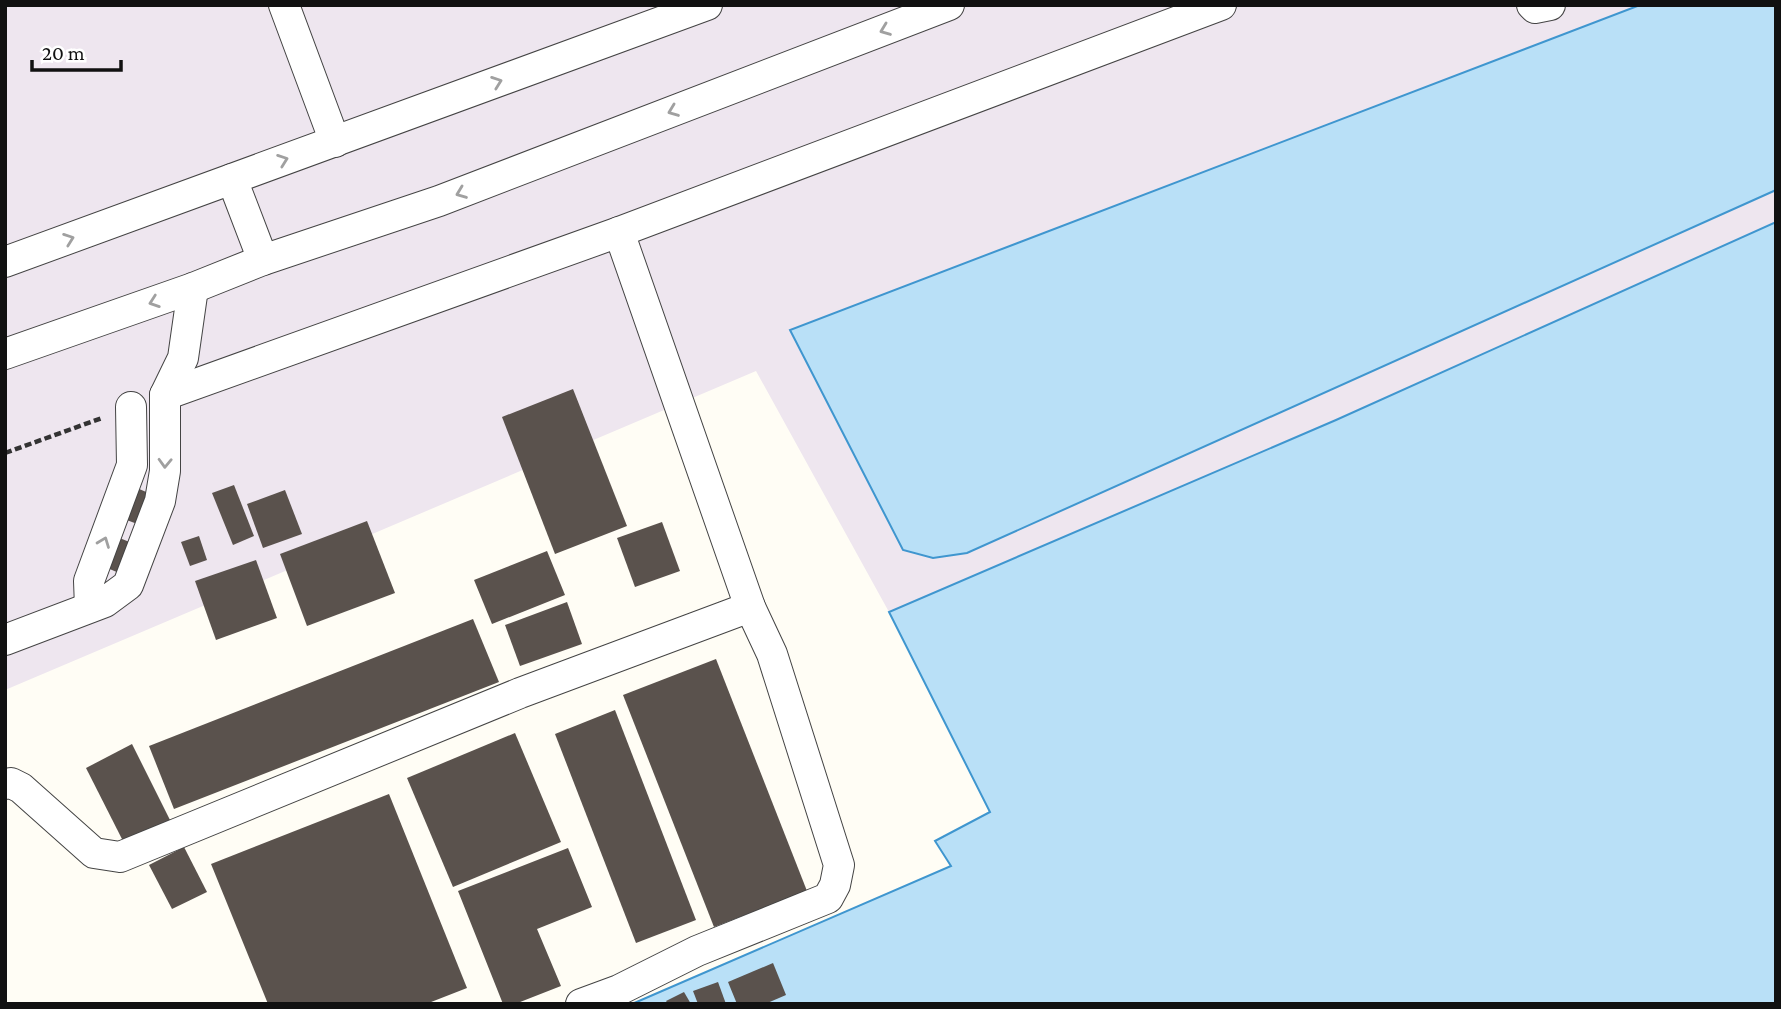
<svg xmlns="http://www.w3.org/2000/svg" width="1781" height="1009" viewBox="0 0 1781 1009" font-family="'Crimson Pro',serif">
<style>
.industrial{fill:#eee6ef}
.water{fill:#b9e0f7;stroke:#3f96cf;stroke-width:2}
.building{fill:#5a524d}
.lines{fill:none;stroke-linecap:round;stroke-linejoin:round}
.minor-casing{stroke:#444;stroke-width:32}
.path{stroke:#333;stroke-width:4.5;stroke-dasharray:7 3.5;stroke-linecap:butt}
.minor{stroke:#fff;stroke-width:30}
.oneway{stroke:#a0a0a0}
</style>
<rect width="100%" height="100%" fill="#fffdf5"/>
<polygon class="industrial" points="5,5 1776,5 1776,222 1336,420 889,612 756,371 5,690"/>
<g class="water">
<polygon points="1640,5 1776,5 1776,190 967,553 933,558 903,550 790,330"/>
<polygon points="1776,222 1776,1004 632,1004 951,866 935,841 990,812 889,612 1336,420"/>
</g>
<g class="building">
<polygon points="573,389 627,526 555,554 502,417"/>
<polygon points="234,485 254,536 233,545 212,493"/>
<polygon points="137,488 153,495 140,525 124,519"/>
<polygon points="285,490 302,534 263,548 247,504"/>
<polygon points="367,521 395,593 307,626 280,554"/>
<polygon points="662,522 680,571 635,587 617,538"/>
<polygon points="199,536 207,560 190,566 181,542"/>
<polygon points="117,537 132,543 119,573 105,567"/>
<polygon points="547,551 565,595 492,624 474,580"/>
<polygon points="256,560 277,618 216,640 195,581"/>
<polygon points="567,602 582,644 520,666 505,625"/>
<polygon points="473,619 499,682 174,809 149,746"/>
<polygon points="716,659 807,891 714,927 623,695"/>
<polygon points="615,710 696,920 636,943 555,734"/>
<polygon points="515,733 561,842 453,887 407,778"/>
<polygon points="132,744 170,820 124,843 86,768"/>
<polygon points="389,794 467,988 426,1004 268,1004 211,864"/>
<polygon points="184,847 207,892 172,909 149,865"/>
<polygon points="568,848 592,907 537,929 561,986 515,1004 503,1004 458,891"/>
<polygon points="773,963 786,995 765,1004 737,1004 728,982"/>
<polygon points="718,982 726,1004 698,1004 693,991"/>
<polygon points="684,992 691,1004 668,1004 666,1001"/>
</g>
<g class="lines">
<defs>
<g id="minor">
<polyline points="284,5 335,142"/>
<polyline points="1532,5 1535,8 1550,5"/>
<polyline points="232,179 263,260"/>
<polyline points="5,262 707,5"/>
<polyline points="5,354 193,288 263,260 439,201 949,5"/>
<polyline points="165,395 619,232 1221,5"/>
<polyline points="90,607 89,581 132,465 131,407"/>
<polyline points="5,640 105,602 128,585 160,501 165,471 165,395 183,358 193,288"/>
<polyline points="5,784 11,783 21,788 94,853 120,857 520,693 750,607"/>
<polyline points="581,1004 619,990 697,951 828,898 835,885 839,865 772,654 750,607 619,232"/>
</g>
</defs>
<use href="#minor" class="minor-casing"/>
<polyline class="path" points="5,453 102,418"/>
<use href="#minor" class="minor"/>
</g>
<defs><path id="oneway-chevron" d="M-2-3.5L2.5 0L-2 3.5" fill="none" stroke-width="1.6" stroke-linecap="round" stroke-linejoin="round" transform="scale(1.75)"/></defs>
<g class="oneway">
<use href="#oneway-chevron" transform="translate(885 30) rotate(159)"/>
<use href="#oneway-chevron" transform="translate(497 82) rotate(-20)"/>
<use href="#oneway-chevron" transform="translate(673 111) rotate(159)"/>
<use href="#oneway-chevron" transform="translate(283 160) rotate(-20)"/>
<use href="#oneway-chevron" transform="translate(461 193) rotate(159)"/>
<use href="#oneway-chevron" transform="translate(69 239) rotate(-20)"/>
<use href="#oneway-chevron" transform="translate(154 302) rotate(161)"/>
<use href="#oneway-chevron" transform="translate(165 463) rotate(92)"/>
<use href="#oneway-chevron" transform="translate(104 542) rotate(-69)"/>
</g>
<rect width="1781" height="1009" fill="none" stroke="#111111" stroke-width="14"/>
<path d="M32 60v10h89v-10" fill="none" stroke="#111111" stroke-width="3.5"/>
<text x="42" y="60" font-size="21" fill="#111111" stroke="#ffffff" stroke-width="5" paint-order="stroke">20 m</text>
</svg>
